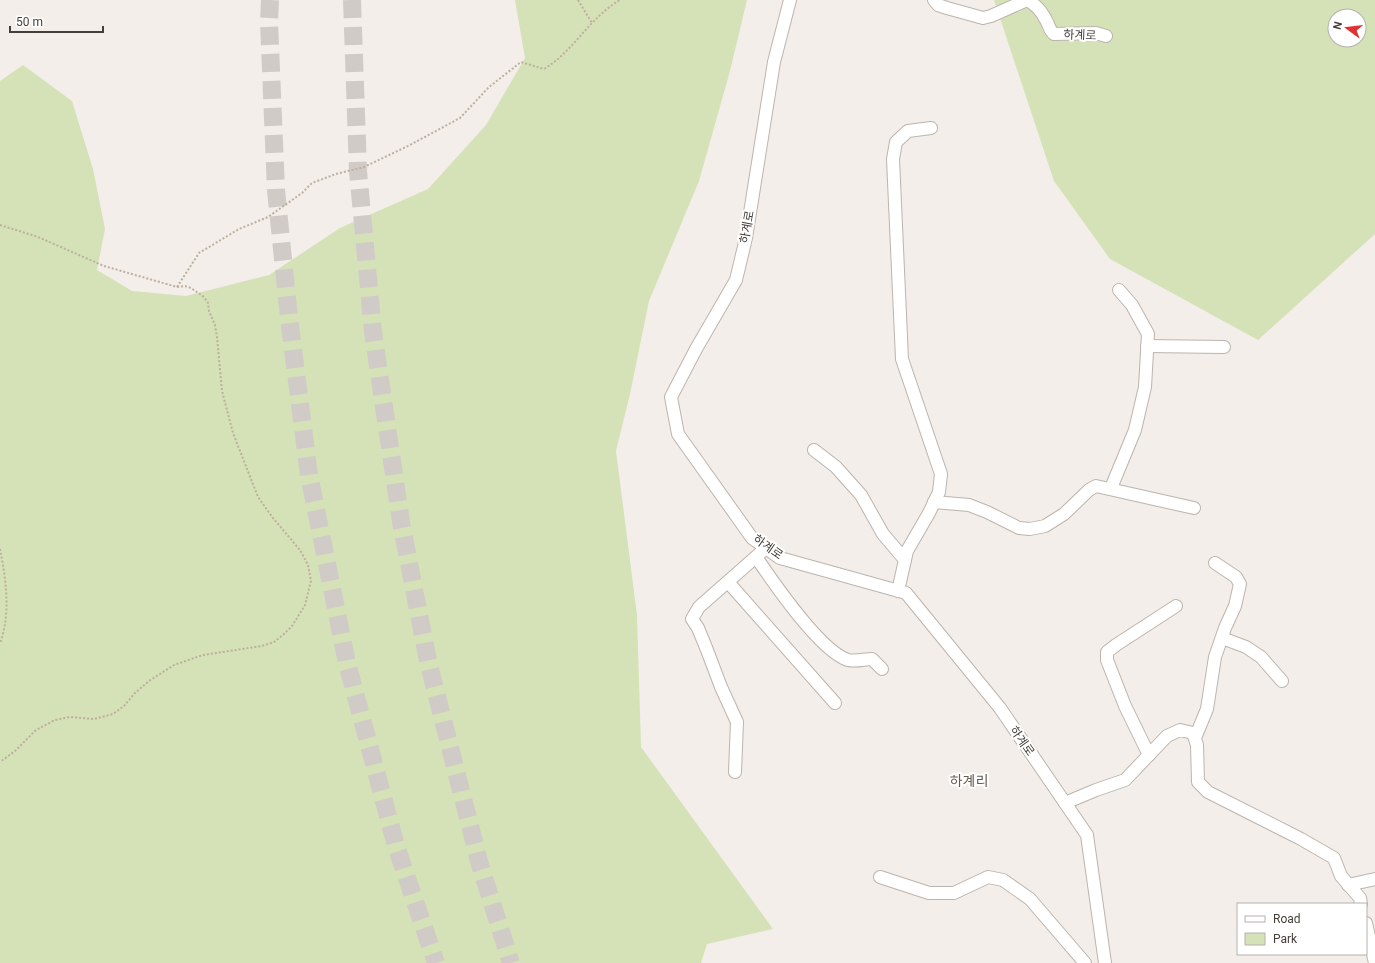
<svg xmlns="http://www.w3.org/2000/svg" width="1375" height="963" viewBox="0 0 1375 963" font-family="Roboto,'Noto Sans KR',sans-serif">
<style>
.green{fill:#d5e2b7;fill-rule:evenodd}
.lines{fill:none;stroke-linecap:round;stroke-linejoin:round}
.highway-tunnel{stroke:#d0cbc6;stroke-width:18;stroke-dasharray:18 9;stroke-linecap:butt}
.minor-casing{stroke:#bdb4ad;stroke-width:14}
.path{stroke:#bdae9f;stroke-width:2;stroke-dasharray:2 2;stroke-linecap:butt}
.minor{stroke:#fff;stroke-width:12}
.labels{text-anchor:middle;stroke-width:4;stroke-linejoin:round;paint-order:stroke}
.street-label{font-size:12px;fill:#453e38;stroke:#fff}
.quarter-label{font-size:14px;fill:#675a51;stroke:#fff}
</style>
<rect width="100%" height="100%" fill="#f3eee9"/>
<g class="green">
<polygon points="515,0 747,0 730,71 699,181 649,301 630,394 616,451 637,615 641,747 773,929 707,944 701,963 0,963 0,81 23,65 72,101 93,169 105,229 97,270 132,291 186,296 269,275 340,228 428,189 486,125 525,58"/>
<path d="M994,0H1375V234L1258,340L1110,259L1054,181ZM1335,16H1359V40H1335Z"/>
</g>
<g class="lines">
<g class="highway-tunnel">
<polyline points="270,0 269,22 276,190 289,318 309,475 347,663 396,846 436,963"/>
<polyline points="352,0 358,171 373,332 401,522 428,661 480,865 511,963"/>
</g>
<defs>
<g id="minor">
<polyline points="790,0 774,62 746,238 736,280 696,349 671,397 678,434 752,538 780,558 906,593 1000,708 1087,835 1105,963"/>
<path d="M934,0L938,5L947,8L983,18L991,16L1027,0C1035,4 1042,12 1046,20C1049,25 1049,30 1054,34L1096,33L1106,36"/>
<polyline points="1147,346 1224,347"/>
<polyline points="814,450 836,467 861,495 883,534 905,560"/>
<polyline points="1111,488 1135,430 1145,387 1148,334 1132,305 1119,290"/>
<polyline points="934,502 969,505 987,512 1019,528 1030,529 1045,526 1064,514 1089,490 1096,486 1194,508"/>
<path d="M756,557C773,582 820,651 848,660C855,662 865,659 872,659L882,669"/>
<polyline points="728,582 835,703"/>
<polyline points="898,591 907,551 929,513 939,492 941,474 902,359 893,159 896,142 908,131 931,128"/>
<polyline points="1222,638 1246,647 1261,657 1282,681"/>
<polyline points="1195,738 1207,709 1215,657 1225,628 1235,606 1240,584 1236,577 1215,563"/>
<polyline points="1149,755 1125,706 1107,660 1107,652 1116,645 1176,606"/>
<polyline points="735,772 737,722 721,687 707,650 698,628 692,619 699,607 766,548"/>
<polyline points="1065,803 1096,790 1125,780 1167,736 1180,730 1193,733 1197,745 1198,782 1208,792 1301,839 1334,858 1341,876 1360,898 1361,904"/>
<polyline points="880,877 929,893 954,893 988,877 1003,880 1030,899 1085,963"/>
<polyline points="1348,885 1375,879"/>
<polyline points="1366,923 1375,963"/>
</g>
</defs>
<use href="#minor" class="minor-casing"/>
<g class="path">
<polyline points="578,0 592,23"/>
<polyline points="0,225 38,237 104,266 177,287 185,286 191,288 204,297 208,303 209,311 215,325 217,337 222,391 233,433 258,497 273,518 300,550 308,565 311,581 305,605 292,626 284,634 274,642 262,646 203,655 174,665 149,681 135,693 124,706 113,714 94,719 70,717 55,720 36,730 15,751 0,762"/>
<path d="M177,287L199,253L239,229L268,217L302,193L312,183L336,174L364,167L408,146L460,118L489,87L521,62L544,69C574,51 589,18 620,0"/>
<path d="M0,549C6,579 11,614 0,643"/>
</g>
<use href="#minor" class="minor"/>
</g>
<g class="labels">
<g class="street-label">
<text transform="translate(1080 35) rotate(2)" y="4">하계로</text>
<text transform="translate(747 227) rotate(-80)" y="4">하계로</text>
<text transform="translate(768 547) rotate(35)" y="4">하계로</text>
<text transform="translate(1022 741) rotate(55)" y="4">하계로</text>
</g>
<g class="quarter-label">
<text x="969" y="786">하계리</text>
</g>
</g>
<rect x="1237" y="903" width="130" height="52" fill="#ffffff" stroke="#b5b2af"/>
<rect x="1245" y="916" width="20" height="6" fill="#ffffff" stroke="#b5b2af"/>
<text x="1273" y="923" font-size="12" fill="#453e38">Road</text>
<rect x="1245" y="933" width="20" height="12" fill="#d5e2b7" stroke="#b5b2af"/>
<text x="1273" y="943" font-size="12" fill="#453e38">Park</text>
<g transform="translate(1347 28) rotate(285)"><circle r="19" fill="#ffffff" stroke="#b5b2af"/>
<path d="M0-3L7 15L0 10L-7 15Z" fill="#e23132"/>
<text y="-6" font-size="11" font-weight="bold" text-anchor="middle" fill="#453e38">N</text>
</g>
<path d="M10 26v6h93v-6" fill="none" stroke="#453e38" stroke-width="2"/>
<text x="16" y="26" font-size="12" fill="#453e38" stroke="#ffffff" stroke-width="3" paint-order="stroke">50 m</text>
</svg>
